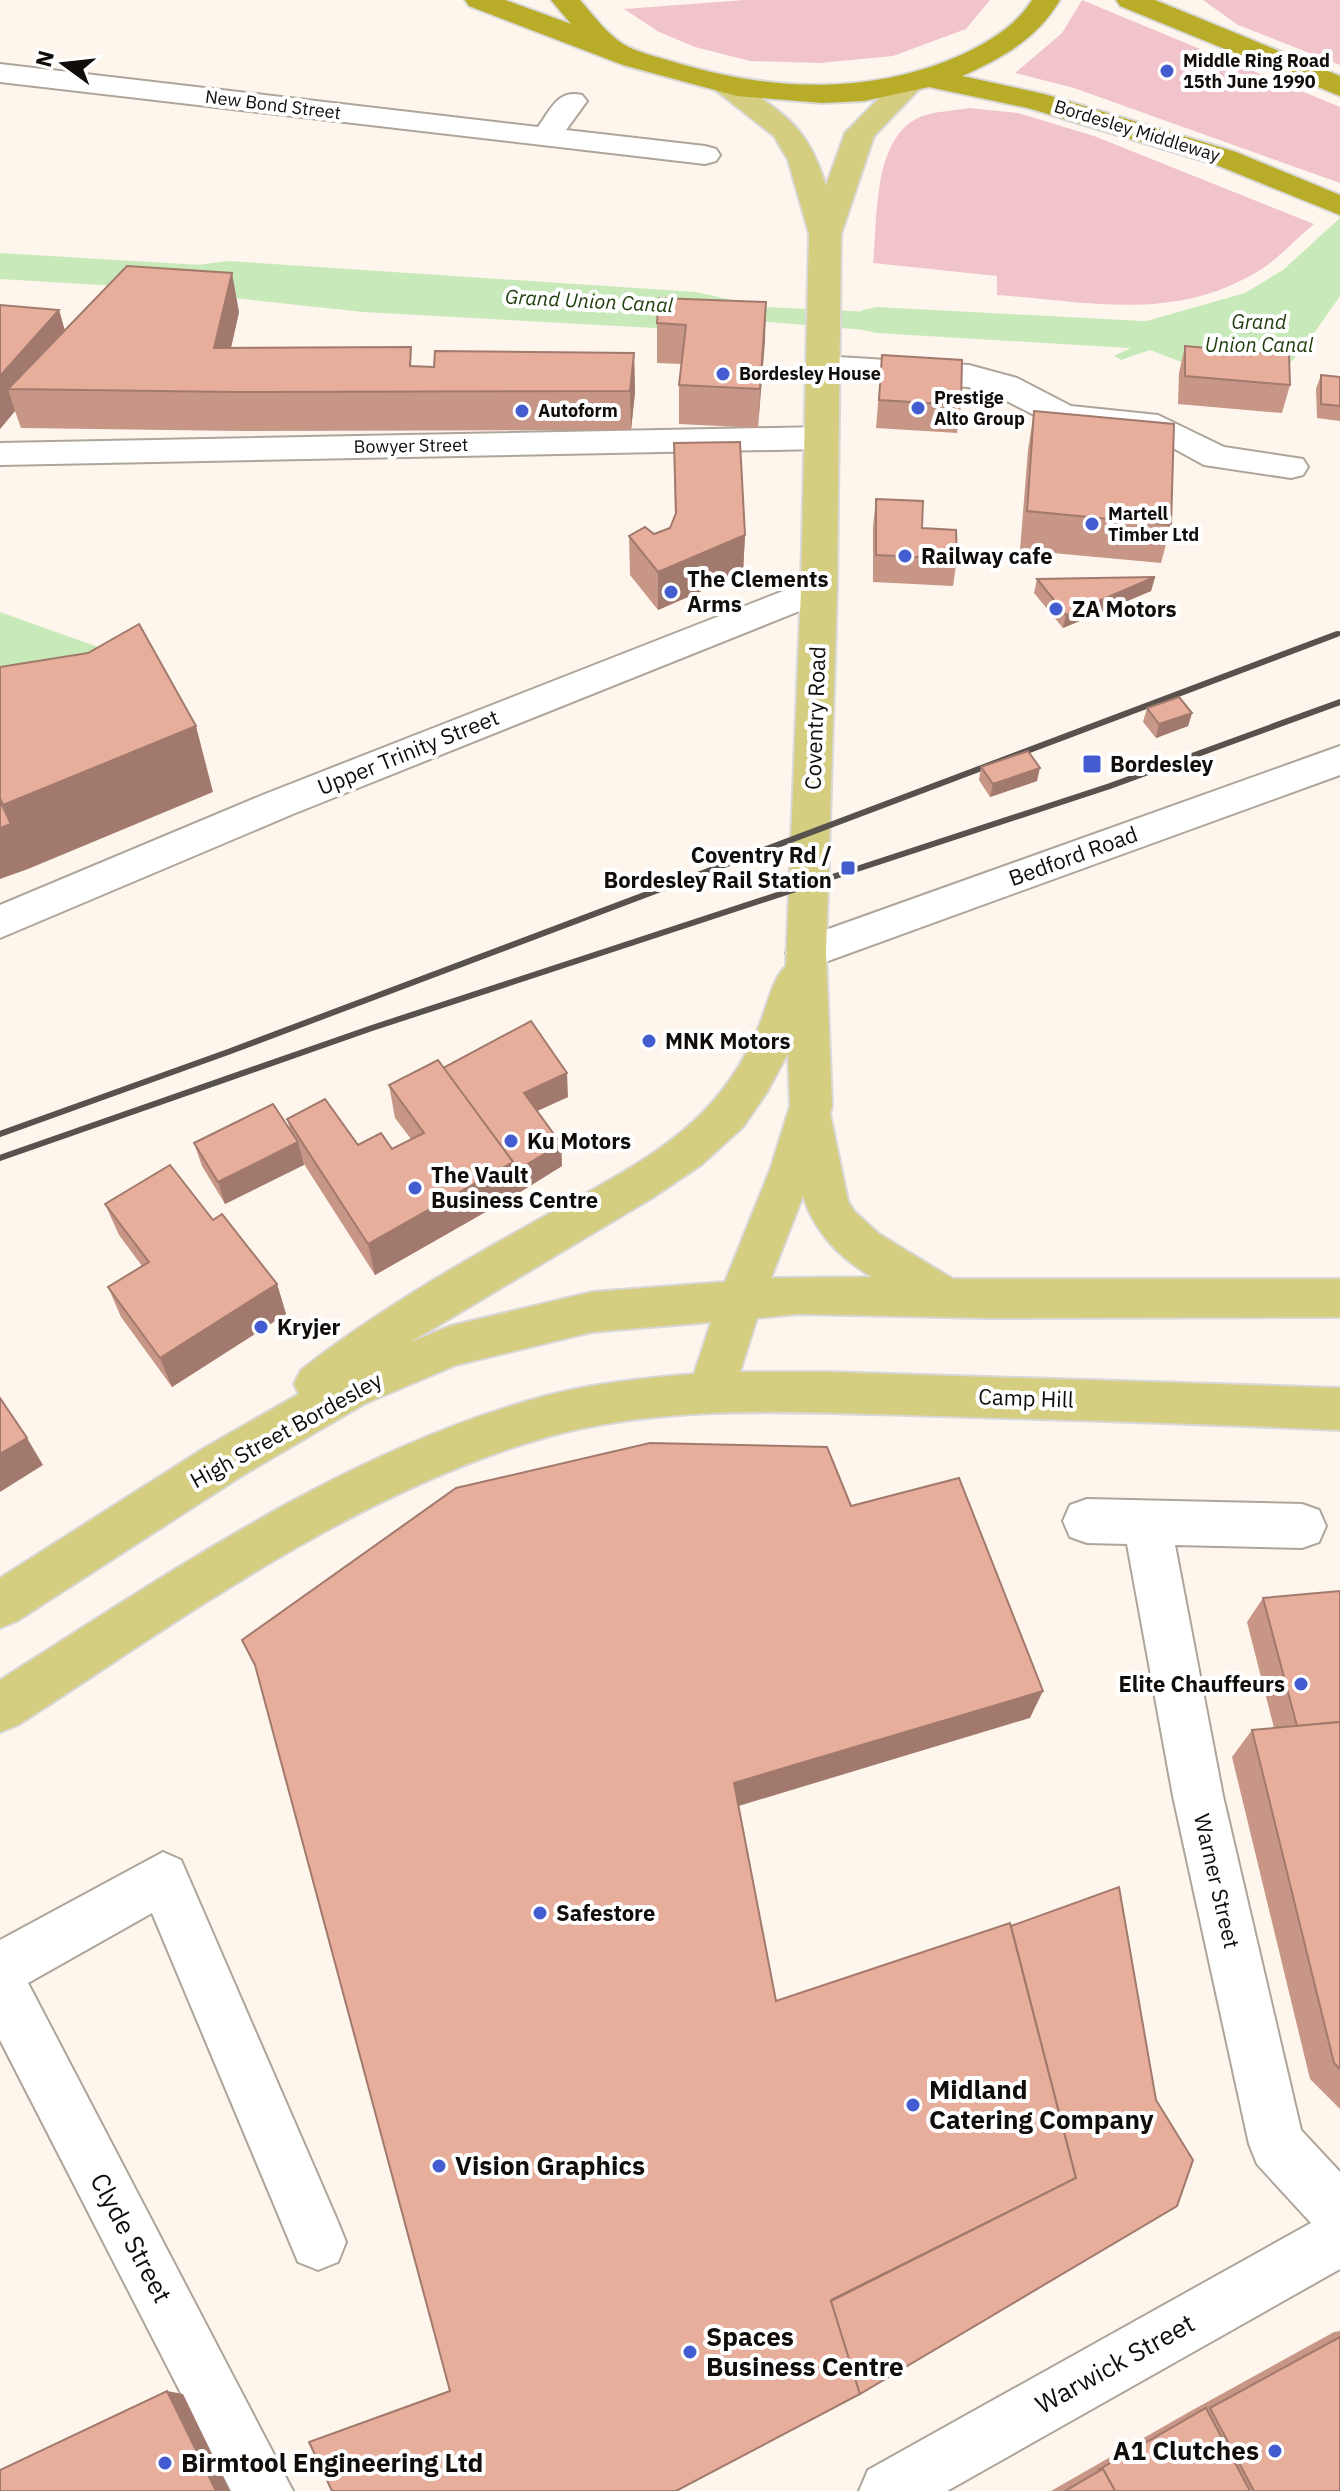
<svg xmlns="http://www.w3.org/2000/svg" width="1340" height="2491" viewBox="0 0 1340 2491" font-family="'IBM Plex Sans',sans-serif">
<style>
.green{fill:#f1c4cc}
.water{fill:#c8e9ba}
.lines{fill:none;stroke-linecap:round;stroke-linejoin:round}
.canal{fill:#c8e9ba;fill-rule:evenodd}
.river{fill:#c8e9ba;fill-rule:evenodd}
.minor-casing{stroke:#aea59a;stroke-width:4}
.major-casing{stroke:#d9d8d8;stroke-width:4}
.highway-casing{stroke:#d9d8d8;stroke-width:4}
.minor{fill:#fff;fill-rule:evenodd}
.major{fill:#d5cd7f;fill-rule:evenodd}
.highway{fill:#b9ac29;fill-rule:evenodd}
.rail-far1{stroke:#57524d;stroke-width:4}
.rail{stroke:#57524d;stroke-width:6}
.wall{fill:#c79686}
.shaded-wall{fill:#a27a6d}
.building{fill:#e7ae9c;stroke:#a27a6d;stroke-width:2}
.poi-dot{fill:#435dd1;stroke:#fff;stroke-width:3}
.labels{text-anchor:middle;stroke-width:8;stroke-linejoin:round;paint-order:stroke}
.far-poi-label{font-size:18px;font-weight:bold;fill:#110d0a;stroke:#fff;text-anchor:start}
.far-street-label{font-size:18px;fill:#110d0a;stroke:#fff}
.far-water-label{font-size:20px;font-style:italic;fill:#1f3d0d;stroke:#fff}
.poi-label{font-size:22px;font-weight:bold;fill:#110d0a;stroke:#fff;text-anchor:start}
.street-label{font-size:22px;fill:#110d0a;stroke:#fff}
.near-poi-label{font-size:26px;font-weight:bold;fill:#110d0a;stroke:#fff;text-anchor:start}
.near-street-label{font-size:26px;fill:#110d0a;stroke:#fff}
</style>
<rect width="100%" height="100%" fill="#fef6ed"/>
<g class="green">
<polygon points="745,0 990,0 966,29 893,56 820,63 750,61 695,47 659,32 624,9"/>
<polygon points="1082,0 1340,107 1340,183 1074,88 1015,73 1062,33"/>
<polygon points="1203,0 1340,0 1340,65 1238,25"/>
<path d="M969,108L1018,113L1094,136L1314,224C1297,238 1281,256 1263,268C1179,323 1091,302 997,295V276L873,263C878,219 872,138 920,117C934,111 954,111 969,108Z"/>
</g>
<g class="water">
<polygon points="1340,218 1340,296 1307,343 1280,375 1192,366 1150,350 1121,360 1114,356 1137,345 1101,334 1245,293 1283,270"/>
<polygon points="228,261 696,292 764,307 872,312 956,324 866,330 755,321 692,330 363,312 179,292 129,274"/>
</g>
<g class="lines">
<g class="canal">
<polygon points="0,253 201,265 216,269 222,278 216,287 201,291 0,279"/>
<polygon points="877,307 1179,323 1194,327 1200,337 1194,347 1179,351 877,333 862,330 856,320 862,310"/>
</g>
<polygon class="river" points="0,612 140,662 152,683 140,704 110,713 0,673"/>
<defs>
<g id="minor">
<path d="M0,64L538,127C551,109 558,89 582,95L587,101L566,130L705,146L716,149L720,155L716,161L705,164L0,82Z"/>
<polygon points="822,356 969,365 1017,378 1071,406 1158,415 1224,447 1303,459 1308,467 1303,475 1291,478 1204,465 1151,436 1052,424 993,394 968,387 810,374 806,367 810,360"/>
<polygon points="821,427 833,430 838,438 833,446 821,449 0,465 0,443"/>
<polygon points="819,577 832,580 837,589 832,598 293,814 0,938 0,905 265,794"/>
<polygon points="1340,746 1340,775 806,969 792,964 786,953 792,942"/>
<polygon points="1087,1499 1302,1504 1319,1510 1326,1526 1319,1542 1302,1548 1175,1545 1223,1796 1301,2130 1340,2172 1340,2269 947,2491 859,2491 868,2470 1311,2223 1257,2164 1249,2144 1173,1796 1127,1544 1087,1543 1070,1537 1063,1521 1070,1505"/>
<polygon points="163,1852 181,1860 338,2222 346,2242 338,2262 318,2270 298,2262 152,1913 28,1983 293,2491 231,2491 0,2040 0,1940"/>
</g>
<path id="major" d="M910,74L920,77L925,83L874,136L841,234L837,589L826,953L832,1106L830,1114L848,1201L854,1211L879,1234L953,1279H1340V1317L986,1318L799,1314L757,1318L740,1372H829L1340,1388V1430C1206,1424 1073,1420 939,1416C810,1413 673,1402 547,1437C354,1492 184,1618 18,1725L0,1732V1680C173,1571 349,1448 549,1395C596,1383 646,1378 694,1374L711,1322L592,1332L456,1365L364,1404L240,1477L17,1621L0,1628V1578L206,1447L299,1394L294,1384L301,1370C378,1310 462,1262 547,1215C598,1186 652,1160 695,1120C724,1093 744,1062 759,1026C767,1008 772,979 786,966L801,589L809,234L788,160L774,136L709,85L714,79L724,76L734,79C784,115 807,124 826,186L845,133L900,77ZM788,1053L790,1106L770,1170L725,1282L592,1292L450,1326L409,1343L652,1198L701,1165L743,1127L767,1092ZM803,1196C815,1233 839,1257 872,1277L771,1278Z"/>
<g id="highway">
<path d="M465,0H505L571,24L551,0H580C593,15 606,33 623,44C638,53 658,57 674,62C769,91 869,96 961,55C988,43 1016,26 1032,0H1060C1037,39 1002,58 962,76L1044,94L1236,152L1340,195V215L1214,164L1028,108L929,87L864,101L822,103L737,96L623,65L469,6Z"/>
<polygon points="1116,0 1155,0 1340,76 1340,96 1120,6"/>
</g>
</defs>
<use href="#minor" class="minor-casing"/>
<use href="#major" class="major-casing"/>
<use href="#highway" class="highway-casing"/>
<use href="#minor" class="minor"/>
<use href="#major" class="major"/>
<use href="#highway" class="highway"/>
<polyline class="rail-far1" points="1332,636 1340,633"/>
<g class="rail">
<polyline points="0,1134 228,1052 1337,634"/>
<polyline points="0,1158 372,1028 1110,786 1340,702"/>
</g>
</g>
<g class="wall">
<polygon points="766,302 758,428 679,424 679,385 682,364 657,363 657,323"/>
<polygon points="0,305 59,310 65,331 239,312 231,348 414,366 434,367 634,353 635,392 631,430 242,431 21,428 15,411 0,429"/>
<polygon points="1185,346 1290,385 1282,413 1178,404 1179,373"/>
<polygon points="882,355 961,405 957,433 876,428"/>
<polygon points="1321,375 1340,377 1340,421 1317,418 1316,389"/>
<polygon points="1034,411 1171,525 1161,563 1020,550 1028,450"/>
<polygon points="674,443 745,535 743,573 658,610 630,575 629,536 654,534 670,528 675,515"/>
<polygon points="876,499 922,528 957,559 953,586 873,582 873,526"/>
<polygon points="1155,577 1151,591 1063,628 1034,593 1037,579"/>
<polygon points="1147,708 1192,713 1188,726 1156,738 1143,722"/>
<polygon points="981,767 1037,781 990,797 979,780"/>
<polygon points="443,1068 568,1097 537,1111 561,1144 562,1166 517,1194 375,1275 304,1164 225,1204 202,1166 194,1143 290,1129 287,1119 358,1145 392,1149 411,1139 395,1118 389,1085"/>
<polygon points="105,1204 213,1220 277,1284 286,1314 172,1387 121,1317 108,1287 142,1266 119,1235"/>
<polygon points="1340,1591 1340,2109 1310,2079 1232,1757 1252,1730 1274,1728 1247,1622 1263,1598"/>
<polygon points="1340,2331 1340,2491 1051,2491 1189,2412 1334,2332"/>
</g>
<g class="shaded-wall">
<polygon points="232,273 239,312 222,387 214,348"/>
<polygon points="766,302 765,341 758,428 760,389"/>
<polygon points="59,310 70,349 8,389 15,411 0,429 0,376"/>
<polygon points="634,353 635,392 631,430 630,391"/>
<polygon points="745,535 743,573 658,610 658,572"/>
<polygon points="1155,577 1151,591 1063,628 1066,615"/>
<polygon points="1192,713 1188,726 1156,738 1159,724"/>
<polygon points="196,726 213,792 28,869 0,879 0,828 11,824 3,805"/>
<polygon points="1040,768 1037,781 990,797 993,784"/>
<polygon points="567,1073 568,1097 526,1116 524,1093"/>
<polygon points="298,1142 304,1165 225,1204 218,1182"/>
<polygon points="561,1144 562,1166 517,1194 514,1172"/>
<polygon points="513,1162 517,1194 375,1275 368,1244"/>
<polygon points="277,1284 286,1314 172,1387 160,1358"/>
<polygon points="27,1438 43,1465 0,1492 0,1454"/>
<polygon points="1043,1691 1030,1718 732,1808 734,1783"/>
<polygon points="167,2391 183,2394 230,2491 216,2491"/>
</g>
<g class="building">
<polygon points="127,266 232,273 214,348 411,347 410,366 434,367 435,351 634,353 630,391 234,392 8,389"/>
<polygon points="659,298 766,302 760,389 679,385 686,325 657,323"/>
<polygon points="0,305 59,310 0,376"/>
<polygon points="1185,346 1289,355 1290,385 1185,376"/>
<polygon points="882,355 962,360 961,405 879,400"/>
<polygon points="1321,375 1340,377 1340,406 1321,404"/>
<polygon points="1034,411 1174,424 1171,525 1027,511"/>
<polygon points="740,442 745,535 658,572 629,536 645,527 654,534 670,528 676,513 674,443"/>
<polygon points="876,499 923,501 922,528 956,530 957,559 876,555"/>
<polygon points="1155,577 1066,615 1037,579"/>
<polygon points="139,624 196,726 3,805 0,798 0,667 88,653"/>
<polygon points="1179,697 1192,713 1159,724 1147,708"/>
<polygon points="1028,751 1040,768 993,784 981,767"/>
<polygon points="0,801 11,824 0,828"/>
<polygon points="531,1021 567,1073 524,1093 561,1144 514,1172 513,1162 443,1068"/>
<polygon points="438,1060 513,1162 368,1244 287,1119 325,1099 358,1145 381,1133 392,1149 424,1133 389,1085"/>
<polygon points="273,1104 298,1142 218,1182 194,1143"/>
<polygon points="170,1165 213,1220 222,1214 277,1284 160,1358 108,1287 149,1262 105,1204"/>
<polygon points="0,1398 27,1438 0,1454"/>
<polygon points="650,1443 827,1447 851,1506 959,1478 1043,1691 734,1783 776,2001 1010,1923 1076,2178 831,2300 860,2394 676,2491 332,2491 309,2442 450,2391 255,1665 242,1640 456,1488"/>
<polygon points="1340,1591 1340,1722 1297,1726 1263,1598"/>
<polygon points="1340,1722 1340,2069 1334,2063 1252,1730"/>
<polygon points="1119,1887 1156,2100 1193,2160 1177,2206 860,2394 831,2301 1076,2178 1011,1926"/>
<polygon points="1340,2337 1340,2491 1254,2491 1210,2408"/>
<polygon points="167,2391 216,2491 0,2491 0,2470"/>
<polygon points="1206,2408 1250,2491 1115,2491 1103,2469 1100,2469"/>
<polygon points="1103,2469 1115,2491 1065,2491"/>
</g>
<g class="poi-dot">
<circle cx="1167" cy="71" r="8"/>
<circle cx="723" cy="374" r="8"/>
<circle cx="918" cy="408" r="8"/>
<circle cx="522" cy="411" r="8"/>
<circle cx="1092" cy="524" r="8"/>
<circle cx="905" cy="556" r="8"/>
<circle cx="671" cy="592" r="8"/>
<circle cx="1056" cy="609" r="8"/>
<rect x="1082" y="754" width="20" height="20" rx="4"/>
<rect x="840" y="860" width="16" height="16" rx="4"/>
<circle cx="649" cy="1041" r="8"/>
<circle cx="511" cy="1141" r="8"/>
<circle cx="415" cy="1188" r="8"/>
<circle cx="261" cy="1327" r="8"/>
<circle cx="1301" cy="1684" r="8"/>
<circle cx="540" cy="1913" r="8"/>
<circle cx="913" cy="2105" r="8"/>
<circle cx="439" cy="2166" r="8"/>
<circle cx="690" cy="2352" r="8"/>
<circle cx="1275" cy="2451" r="8"/>
<circle cx="165" cy="2463" r="8"/>
</g>
<g class="labels">
<g class="far-poi-label">
<text x="1183" y="67">Middle Ring Road<tspan x="1183" dy="21">15th June 1990</tspan></text>
<text x="739" y="380">Bordesley House</text>
<text x="934" y="404">Prestige<tspan x="934" dy="21">Alto Group</tspan></text>
<text x="538" y="417">Autoform</text>
<text x="1108" y="520">Martell<tspan x="1108" dy="21">Timber Ltd</tspan></text>
</g>
<g class="far-street-label">
<text transform="translate(273 105) rotate(7)" y="6">New Bond Street</text>
<text transform="translate(1137 131) rotate(17)" y="6">Bordesley Middleway</text>
<text transform="translate(411 446) rotate(-1)" y="6">Bowyer Street</text>
</g>
<g class="far-water-label">
<text transform="translate(589 301) rotate(3)" y="7">Grand Union Canal</text>
<text x="1259" y="329">Grand<tspan x="1259" dy="23">Union Canal</tspan></text>
</g>
<g class="poi-label">
<text x="921" y="564">Railway cafe</text>
<text x="687" y="587">The Clements<tspan x="687" dy="25">Arms</tspan></text>
<text x="1072" y="617">ZA Motors</text>
<text x="1110" y="772">Bordesley</text>
<text x="832" y="863" text-anchor="end">Coventry Rd /<tspan x="832" dy="25">Bordesley Rail Station</tspan></text>
<text x="665" y="1049">MNK Motors</text>
<text x="527" y="1149">Ku Motors</text>
<text x="431" y="1183">The Vault<tspan x="431" dy="25">Business Centre</tspan></text>
<text x="277" y="1335">Kryjer</text>
<text x="1285" y="1692" text-anchor="end">Elite Chauffeurs</text>
<text x="556" y="1921">Safestore</text>
</g>
<g class="street-label">
<text transform="translate(815 718) rotate(-88)" y="8">Coventry Road</text>
<text transform="translate(408 752) rotate(-22)" y="8">Upper Trinity Street</text>
<text transform="translate(1073 856) rotate(-20)" y="8">Bedford Road</text>
<text transform="translate(1026 1398) rotate(2)" y="8">Camp Hill</text>
<text transform="translate(286 1430) rotate(-29)" y="8">High Street Bordesley</text>
<text transform="translate(1217 1881) rotate(77)" y="8">Warner Street</text>
</g>
<g class="near-poi-label">
<text x="929" y="2099">Midland<tspan x="929" dy="30">Catering Company</tspan></text>
<text x="455" y="2175">Vision Graphics</text>
<text x="706" y="2346">Spaces<tspan x="706" dy="30">Business Centre</tspan></text>
<text x="1259" y="2460" text-anchor="end">A1 Clutches</text>
<text x="181" y="2472">Birmtool Engineering Ltd</text>
</g>
<g class="near-street-label">
<text transform="translate(131 2238) rotate(62)" y="9">Clyde Street</text>
<text transform="translate(1115 2364) rotate(-29)" y="9">Warwick Street</text>
</g>
</g>
<g transform="translate(64 64) rotate(285)" stroke="#ffffff" stroke-width="6" paint-order="stroke">
<path d="M0-6L14 30L0 20L-14 30Z" fill="#110d0a"/>
<text y="-12" font-size="22" font-weight="bold" text-anchor="middle" fill="#110d0a">N</text>
</g>
</svg>
